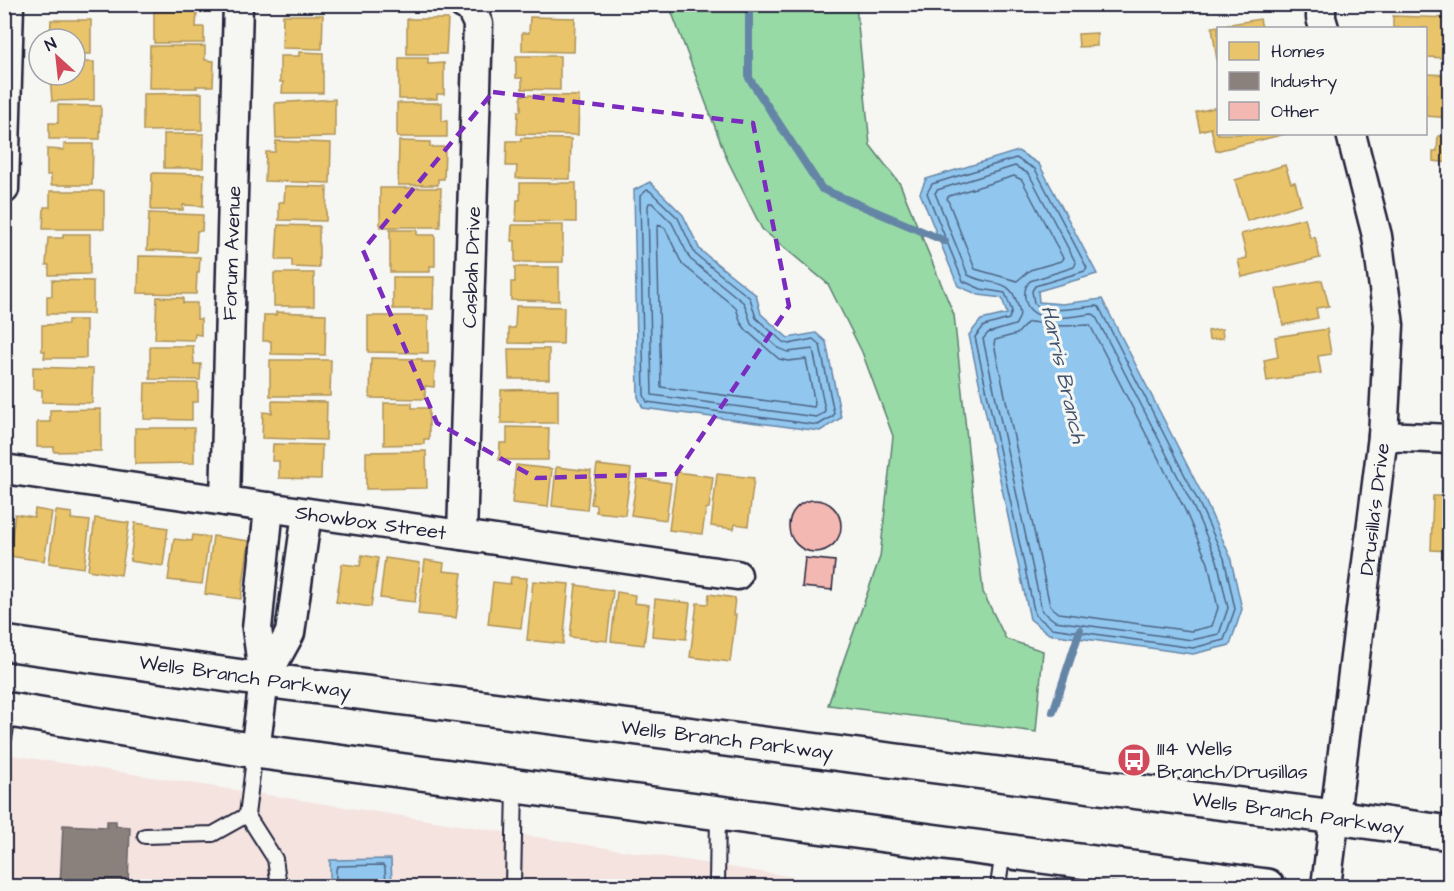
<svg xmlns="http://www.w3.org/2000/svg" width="1454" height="891" viewBox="0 0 1454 891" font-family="'Architects Daughter',sans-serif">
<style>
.built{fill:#f5e3df}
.green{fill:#97daa6;stroke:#5c7e70;stroke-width:1.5}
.water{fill:#91c7ef;stroke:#6585a7;stroke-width:1.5}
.homes{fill:#e9c46a;stroke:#ad935c;stroke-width:1.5}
.industry{fill:#8a817c;stroke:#6b6468;stroke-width:1.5}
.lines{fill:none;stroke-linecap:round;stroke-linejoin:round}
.shore{stroke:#4e6483;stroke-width:1.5}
.stream{stroke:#6585a7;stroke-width:8}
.building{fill:#f4b8b2;stroke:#22223b;stroke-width:1.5}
.service-casing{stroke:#22223b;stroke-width:18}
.minor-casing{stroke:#22223b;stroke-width:33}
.secondary-casing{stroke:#22223b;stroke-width:38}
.service{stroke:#f6f6f2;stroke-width:14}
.minor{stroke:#f6f6f2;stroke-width:28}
.secondary{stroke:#f6f6f2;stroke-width:33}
.marked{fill:none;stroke:#7b2cbf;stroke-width:4.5;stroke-dasharray:12 8;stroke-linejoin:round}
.labels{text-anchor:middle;stroke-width:6;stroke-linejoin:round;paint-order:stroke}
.street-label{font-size:20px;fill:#22223b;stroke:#f6f6f2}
.poi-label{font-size:20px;fill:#22223b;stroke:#f6f6f2;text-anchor:start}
.water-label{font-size:21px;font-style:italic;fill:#435471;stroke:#f6f6f2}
</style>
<rect width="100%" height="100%" fill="#f6f6f2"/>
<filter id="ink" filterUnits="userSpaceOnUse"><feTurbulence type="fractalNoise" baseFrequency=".0167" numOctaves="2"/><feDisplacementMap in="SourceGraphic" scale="12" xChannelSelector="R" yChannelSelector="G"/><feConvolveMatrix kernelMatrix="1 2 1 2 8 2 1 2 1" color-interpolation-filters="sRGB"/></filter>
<g filter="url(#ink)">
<polygon class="built" points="4,754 819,881 819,886 5,886"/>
<polygon class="green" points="669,5 856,5 870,145 900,184 954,315 983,592 1006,639 1043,651 1036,732 828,705 880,557 893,436 862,352 828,284 762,229 727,159"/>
<g class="water">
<polygon points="1018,151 1039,164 1097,274 1038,291 1039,302 1062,304 1102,299 1204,498 1230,556 1242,609 1230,645 1193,654 1049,634 1030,619 969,335 981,320 1007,314 1002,298 979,295 958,286 920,193 926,179"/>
<polygon points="650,182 683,215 700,250 756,295 761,314 788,338 816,333 826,342 841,418 820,431 643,408 638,397 634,190"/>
<polygon points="391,859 392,886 330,886 330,860"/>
</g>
<g class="homes">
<polygon points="154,11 197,11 196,27 204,27 204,43 154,43"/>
<polygon points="283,15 323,15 322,49 282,48"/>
<polygon points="1393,16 1450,18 1450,47 1447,47 1447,58 1426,57 1426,28 1393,28"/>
<polygon points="530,17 575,18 574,52 522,51 522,33 529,33"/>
<polygon points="407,19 448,19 446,54 407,54"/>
<polygon points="1260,19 1262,28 1218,28 1218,67 1212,27"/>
<polygon points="51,20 91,20 91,54 75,54 75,39 50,39"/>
<polygon points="1097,33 1097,46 1079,47 1078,34"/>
<polygon points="150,46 205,46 205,60 214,61 213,86 196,86 197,88 149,88"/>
<polygon points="299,52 323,53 323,93 282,93 283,82 280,82 280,56 299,56"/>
<polygon points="516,56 560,56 560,90 522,89 522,78 516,78"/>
<polygon points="399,58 428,58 428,64 444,63 444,94 437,94 437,99 399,99"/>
<polygon points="75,62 94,62 94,100 52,101 50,75 75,75"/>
<polygon points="1426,74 1450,75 1450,118 1426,116"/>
<polygon points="202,93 202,130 143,131 143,94"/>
<polygon points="521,95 579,96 578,135 517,134 518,111 521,111"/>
<polygon points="335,99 335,137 276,138 275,103"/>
<polygon points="397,103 442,103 442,121 447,121 447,137 397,137"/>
<polygon points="58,105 101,106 100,139 49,139 49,123 58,123"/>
<polygon points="1218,107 1218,134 1285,134 1216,151 1211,128 1200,131 1196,112"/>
<polygon points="164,134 204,134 203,168 164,168"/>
<polygon points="1438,136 1450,136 1450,163 1433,161 1433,151 1437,151"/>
<polygon points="521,138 571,139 570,179 516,178 517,166 506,166 507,141 521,141"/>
<polygon points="276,141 331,143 330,183 265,181 266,152 275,152"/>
<polygon points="399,141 430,142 430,147 445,147 444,179 438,179 438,185 398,185"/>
<polygon points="64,144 93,144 92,185 51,185 51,175 47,175 47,149 64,150"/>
<polygon points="1285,165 1291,183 1295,182 1301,204 1247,221 1235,180"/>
<polygon points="152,173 204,174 203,206 183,205 183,210 151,210"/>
<polygon points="520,183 576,183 576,222 516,221 517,200 520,200"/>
<polygon points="285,186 327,187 326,221 279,220 279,202 284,202"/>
<polygon points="380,188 441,188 440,227 380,227"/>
<polygon points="50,191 104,191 104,229 43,229 44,207 50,207"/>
<polygon points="149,213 203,215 202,231 197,231 196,252 147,250"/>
<polygon points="1305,218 1310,238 1315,237 1320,258 1242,277 1238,260 1247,258 1241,234"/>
<polygon points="278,225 319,226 319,268 292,267 292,260 276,260"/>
<polygon points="512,225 563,225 563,262 515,262 515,241 511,241"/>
<polygon points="390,230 417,230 417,235 435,235 435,266 430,266 430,272 390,272"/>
<polygon points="63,234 90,234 90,274 49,275 49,265 46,265 48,238 63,238"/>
<polygon points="139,256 200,257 199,273 197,273 196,294 138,293"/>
<polygon points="515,267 559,267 559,301 511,300 511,282 515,282"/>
<rect x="274" y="273" width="40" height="33"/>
<polygon points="393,277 434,277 433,309 393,309"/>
<polygon points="52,280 93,281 93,314 47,314 47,296 52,296"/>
<polygon points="1322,280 1329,306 1316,308 1318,318 1283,325 1276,289"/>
<polygon points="157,297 183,298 183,303 197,303 197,319 201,319 201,335 195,334 194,340 155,339"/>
<polygon points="516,306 564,307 563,344 509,343 509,328 515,328"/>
<polygon points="276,312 326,314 325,355 271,354 271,341 263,341 264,315 276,315"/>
<polygon points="368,316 428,316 428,353 368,352"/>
<polygon points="1446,316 1450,316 1450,393 1445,393"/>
<polygon points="68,320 86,320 86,358 44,358 45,351 42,351 42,325 68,324"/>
<polygon points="1222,329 1223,338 1209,340 1208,331"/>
<polygon points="1327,329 1331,354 1318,356 1321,373 1267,381 1264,360 1278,357 1275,337"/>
<polygon points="150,346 193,346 194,364 201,364 200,380 150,379"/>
<polygon points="508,349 549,349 549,379 509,379"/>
<polygon points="371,358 422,359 422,362 435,362 434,387 425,386 425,399 370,398"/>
<polygon points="270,360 331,360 330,396 270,396"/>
<polygon points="33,367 93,369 92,403 42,402 42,390 33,389"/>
<polygon points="145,383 198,383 198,402 192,402 192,420 144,419"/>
<polygon points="558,389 558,423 501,423 501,390"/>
<polygon points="272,401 327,402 326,440 262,438 263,412 272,413"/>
<polygon points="384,403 412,403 412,408 429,408 429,439 424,439 424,444 384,445"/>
<polygon points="101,409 101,451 54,452 54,447 37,447 37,422 50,422 50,410"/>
<polygon points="507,427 549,428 548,460 499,460 500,443 507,443"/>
<polygon points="135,428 194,428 194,463 135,464"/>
<polygon points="273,444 322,445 321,479 279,478 279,461 272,461"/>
<polygon points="426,451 427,488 366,489 366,452"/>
<polygon points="516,465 552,469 548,507 512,503"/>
<polygon points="597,465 631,469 625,515 596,512 596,505 591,504"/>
<polygon points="556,467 591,471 587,510 552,506"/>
<polygon points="677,472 713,477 709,508 706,509 702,534 669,530"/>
<polygon points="717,474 754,478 748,526 735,524 734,529 711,526"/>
<polygon points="637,478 671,483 666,520 631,515"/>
<polygon points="1433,496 1450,496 1450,551 1431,550"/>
<polygon points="4,505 11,506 4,544"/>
<polygon points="35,509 52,512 44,561 9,556 15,514 34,517"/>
<polygon points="56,511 72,513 71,519 90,521 84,568 49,563"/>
<polygon points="95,518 129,523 121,575 88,570"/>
<polygon points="135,523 168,528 163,566 130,561"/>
<polygon points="193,535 209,537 202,584 168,580 174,539 192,541"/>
<polygon points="213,536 249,541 241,599 205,594"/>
<polygon points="362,555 378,558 371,607 336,602 342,564 360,566"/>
<polygon points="385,558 420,563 415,602 380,598"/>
<polygon points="425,560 444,563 443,571 462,573 456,618 418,614"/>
<polygon points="511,577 527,578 521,628 488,624 493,582 510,584"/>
<polygon points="533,581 569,584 563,644 527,640"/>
<polygon points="576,585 613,591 607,641 570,637"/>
<polygon points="617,592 635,595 634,603 649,605 644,645 611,641"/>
<polygon points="709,594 735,598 733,615 736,615 730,662 690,657 697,603 708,604"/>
<polygon points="655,599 690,603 686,639 652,636"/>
</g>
<polygon class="industry" points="107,821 116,821 116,826 130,827 128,886 60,886 63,825 107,827"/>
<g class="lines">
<g class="shore">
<path d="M1016,158L1035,169L1087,268L1085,271L1035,286L1032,291L1034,303C1044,315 1081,307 1096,306L1099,307L1198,501L1224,558L1235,609L1224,640L1193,648L1052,628L1035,615L975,337L984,326L1009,319L1012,311L1005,293L981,289L963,281L927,193L932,184Z"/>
<path d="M1015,166L1029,174L1076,263L1074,267L1030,281C1025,286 1024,291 1025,298C1029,327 1072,316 1092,314L1095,315L1192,504L1217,560L1228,608L1219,634L1192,640L1055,621L1042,611L983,339L988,333L1015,325C1020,318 1021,314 1018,306C1010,275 992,288 968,275L935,193L937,190Z"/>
<polygon points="1014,176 1022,180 1063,258 1061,261 1030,270 1017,281 975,269 947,198 949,196"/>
<polygon points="647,190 650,191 678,218 695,254 750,298 756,318 783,342 789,344 813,339 820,345 834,413 833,416 818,425 647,402 644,395 640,196"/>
<polygon points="649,203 652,203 672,223 690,259 744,303 751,323 778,348 788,352 813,349 825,410 824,413 816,417 652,395 648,206"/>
<polygon points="659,225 665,228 682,264 736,308 741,323 747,331 779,359 788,361 806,359 815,404 814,407 661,387 657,228"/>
<polygon points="1031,322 1062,326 1090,325 1184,508 1208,563 1218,608 1212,626 1191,631 1059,613 1050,606 994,344 995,340 1017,334 1027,323"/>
<polyline points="336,886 336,869 338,866 383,865 385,868 386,886"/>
</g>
<g class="stream">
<polyline points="749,4 749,78 822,189 945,241"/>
<polyline points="1053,712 1080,630"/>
</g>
</g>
<g class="building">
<circle cx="815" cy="526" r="26"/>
<polygon points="805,558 835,561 832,590 802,587"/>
</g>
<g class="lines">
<defs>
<g id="service">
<polyline points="4,739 9,710"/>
<polyline points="255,751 247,815 275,859 279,886"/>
<polyline points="145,836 213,834 247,815"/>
<polyline points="513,886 515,786"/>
<polyline points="717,886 718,813"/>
<polyline points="998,886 1003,851"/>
</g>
<g id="minor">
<polyline points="1321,4 1321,18 1324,28"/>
<polyline points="4,189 9,4"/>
<polyline points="1383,436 1450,439"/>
<polyline points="4,469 737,575"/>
<polyline points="225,501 238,4"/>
<polyline points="462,535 478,24 471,9 463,4"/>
<polyline points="264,680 290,633 307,513"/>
<polyline points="255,751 264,680 257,629 269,507"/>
<polyline points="1326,886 1383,436 1389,325 1377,236 1351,134"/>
</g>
<g id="secondary">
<polyline points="4,643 264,680 1335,817 1450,833"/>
<polyline points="4,709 255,751 1267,886"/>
</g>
</defs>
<use href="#service" class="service-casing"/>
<use href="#minor" class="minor-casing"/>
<use href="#secondary" class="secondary-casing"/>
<use href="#service" class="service"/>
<use href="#minor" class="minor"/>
<use href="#secondary" class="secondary"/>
</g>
</g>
<path class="marked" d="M493,92L753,123L789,306L676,474L536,478L437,423L363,250Z"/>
<defs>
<symbol id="bus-disc" viewBox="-11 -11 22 22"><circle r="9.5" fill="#d1495b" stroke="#f6f6f2"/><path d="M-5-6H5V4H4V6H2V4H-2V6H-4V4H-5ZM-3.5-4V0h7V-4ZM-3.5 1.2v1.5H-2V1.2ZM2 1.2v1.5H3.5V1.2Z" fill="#fff"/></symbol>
</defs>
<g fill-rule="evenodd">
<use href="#bus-disc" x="1115" y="741" width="38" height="38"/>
</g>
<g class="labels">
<g class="street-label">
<text transform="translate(231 253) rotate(-88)" y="7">Forum Avenue</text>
<text transform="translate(471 267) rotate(-88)" y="7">Casbah Drive</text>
<text transform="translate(1374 509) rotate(-83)" y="7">Drusilla's Drive</text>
<text transform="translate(371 522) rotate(8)" y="7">Showbox Street</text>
<text transform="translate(245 676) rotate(8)" y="7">Wells Branch Parkway</text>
<text transform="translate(727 739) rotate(7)" y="7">Wells Branch Parkway</text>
<text transform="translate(1298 813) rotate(8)" y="7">Wells Branch Parkway</text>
</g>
<g class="poi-label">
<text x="1157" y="755">1114 Wells<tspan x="1157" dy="23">Branch/Drusillas</tspan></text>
</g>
<g class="water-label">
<text transform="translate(1064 374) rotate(77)" y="7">Harris Branch</text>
</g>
</g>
<rect width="1454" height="891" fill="none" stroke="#f6f6f2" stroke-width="24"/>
<rect x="12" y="12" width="1430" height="867" fill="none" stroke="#22223b" stroke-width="2" filter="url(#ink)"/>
<rect x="1217" y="27" width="210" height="108" fill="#f6f6f2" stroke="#a1a1a9" stroke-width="1.5"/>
<rect x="1229" y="42" width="30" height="18" fill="#e9c46a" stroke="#a1a1a9" stroke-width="1.5"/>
<text x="1271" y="57" font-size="18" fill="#22223b">Homes</text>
<rect x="1229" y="72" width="30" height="18" fill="#8a817c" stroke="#a1a1a9" stroke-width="1.5"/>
<text x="1271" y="87" font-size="18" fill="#22223b">Industry</text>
<rect x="1229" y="102" width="30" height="18" fill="#f4b8b2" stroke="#a1a1a9" stroke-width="1.5"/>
<text x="1271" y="117" font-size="18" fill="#22223b">Other</text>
<g transform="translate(57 57) rotate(333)"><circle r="28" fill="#f6f6f2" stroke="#a1a1a9" stroke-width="1.5"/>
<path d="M0-4.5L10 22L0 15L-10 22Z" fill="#d1495b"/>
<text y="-9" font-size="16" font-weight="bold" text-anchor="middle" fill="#22223b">N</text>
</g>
</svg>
